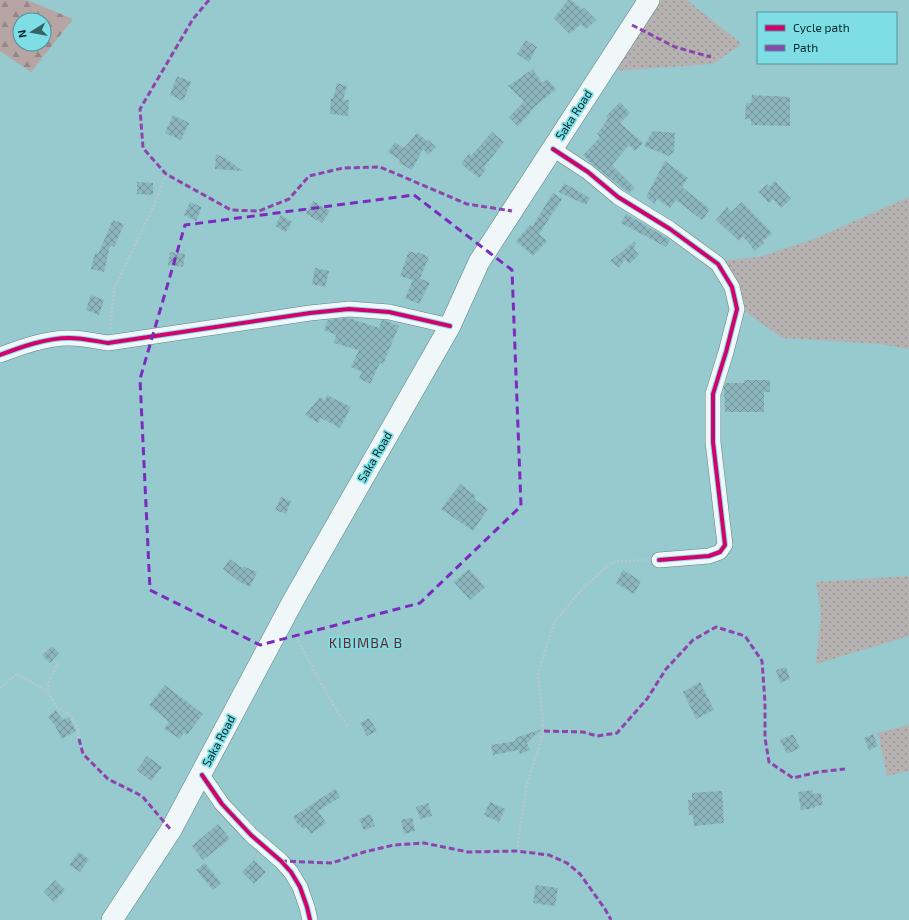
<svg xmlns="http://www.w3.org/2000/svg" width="909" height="920" viewBox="0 0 909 920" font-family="'Exo 2',sans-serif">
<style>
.grass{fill:url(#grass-dots)}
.forest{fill:url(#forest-firs);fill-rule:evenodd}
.building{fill:url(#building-cross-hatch)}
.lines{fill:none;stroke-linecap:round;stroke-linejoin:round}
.street-casing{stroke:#608184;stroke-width:16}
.secondary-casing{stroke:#608184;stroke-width:22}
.path{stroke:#b8c8ca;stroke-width:2.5;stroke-dasharray:2 2;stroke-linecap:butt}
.street{stroke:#eff7f8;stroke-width:15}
.secondary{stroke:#eff7f8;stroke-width:21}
.quiet{stroke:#8e44ad;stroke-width:3;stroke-dasharray:6 3;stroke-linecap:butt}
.cycleway-casing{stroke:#7fdee5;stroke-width:6}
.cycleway{stroke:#d6006c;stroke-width:4}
.marked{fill:none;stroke:#7b2cbf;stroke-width:3;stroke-dasharray:8 5;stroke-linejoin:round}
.labels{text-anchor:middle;stroke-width:3.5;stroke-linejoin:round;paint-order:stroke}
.street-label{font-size:12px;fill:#002b2e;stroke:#7fdee5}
.quarter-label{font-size:14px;letter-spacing:1px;fill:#6c2628;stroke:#7fdee5}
</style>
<defs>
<pattern id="grass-dots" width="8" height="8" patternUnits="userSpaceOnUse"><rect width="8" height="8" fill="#b6b2b2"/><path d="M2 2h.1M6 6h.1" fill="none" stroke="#929191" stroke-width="1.8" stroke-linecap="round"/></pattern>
<pattern id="forest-firs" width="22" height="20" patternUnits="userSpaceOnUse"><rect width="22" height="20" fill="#b7a4a4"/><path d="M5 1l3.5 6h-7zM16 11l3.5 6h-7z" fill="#928686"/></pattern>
<pattern id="building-cross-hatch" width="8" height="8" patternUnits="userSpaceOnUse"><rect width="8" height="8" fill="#8cb5bd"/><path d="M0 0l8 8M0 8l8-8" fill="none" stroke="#70939a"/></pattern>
</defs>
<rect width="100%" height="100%" fill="#96cace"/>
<g class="grass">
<polygon points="661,0 687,0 742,44 713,64 612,71"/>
<polygon points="909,197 909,370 909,349 880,344 782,338 742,309 721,261 759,257 814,239"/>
<polygon points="909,576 909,636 816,664 821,615 816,582"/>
<polygon points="909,725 909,771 887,776 878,733"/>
</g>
<path class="forest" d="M0,0H27L73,19L31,72L0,51ZM20,20H44V44H20Z"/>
<g class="building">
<polygon points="568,0 571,0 582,9 584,8 596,20 586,29 581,24 570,34 554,18"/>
<polygon points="526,40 537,47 529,62 517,54"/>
<polygon points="533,69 542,83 547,79 556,89 530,111 531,112 518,126 509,117 524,101 508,86"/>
<polygon points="177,76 191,82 183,101 170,95"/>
<polygon points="337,83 347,86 343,100 349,100 348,116 330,114 331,98 333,99"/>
<polygon points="752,95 790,97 790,126 751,125 751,119 745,119 746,103 751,103"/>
<polygon points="620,102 630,113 620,123 643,143 635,151 629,145 612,165 635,188 629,193 591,163 583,155 600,137 597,134 608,119 606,116"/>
<polygon points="173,115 189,123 181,140 165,133"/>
<polygon points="653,131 675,133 674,151 669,156 644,146"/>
<polygon points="492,132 504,142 484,167 486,169 479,178 461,164 469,154 471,156"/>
<polygon points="417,133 427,141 426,143 428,140 436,147 428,155 423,149 412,170 399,163 400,160 388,152 395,142 404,148"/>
<polygon points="216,154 225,158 243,171 215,169"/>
<polygon points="665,161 688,178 682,187 710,209 702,220 676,200 670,208 657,199 654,204 646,197"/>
<polygon points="775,181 791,199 781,208 773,199 769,203 759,192 767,184 769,187"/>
<polygon points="137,182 153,183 153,195 137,194"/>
<polygon points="564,183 590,198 586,205 559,192"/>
<polygon points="553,193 562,199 539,234 547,241 533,256 516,241 530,225 532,227"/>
<polygon points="313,201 330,211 322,223 306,214"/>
<polygon points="190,202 202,207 196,221 184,215"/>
<polygon points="742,202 772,233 763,241 764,243 755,251 743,236 739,241 716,220 727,207 731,212"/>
<polygon points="626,214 670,240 666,247 621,223"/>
<polygon points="281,215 292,222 286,232 275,226"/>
<polygon points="113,220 124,224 114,247 110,245 104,272 91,269 95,253 98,254"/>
<polygon points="634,242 636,243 633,248 639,255 629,264 625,259 619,268 610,261"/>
<polygon points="409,251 418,254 418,252 429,257 420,278 430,283 419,304 405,298 413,280 400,276"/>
<polygon points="170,252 185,254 183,267 168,265"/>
<polygon points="315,268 329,271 325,287 312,284"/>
<polygon points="91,295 104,300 99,315 86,310"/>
<polygon points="348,318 379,328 382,320 387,321 399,326 383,364 380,363 370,384 359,378 362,372 351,367 359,350 334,343 336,335 324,330 328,320"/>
<polygon points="744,380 770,380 770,392 764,392 764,412 725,412 724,387 726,383 744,383"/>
<polygon points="327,395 351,407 340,428 321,418 318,423 305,415 320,397 325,401"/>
<polygon points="460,484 476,496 474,499 488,509 473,531 441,509"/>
<polygon points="281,497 291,501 286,514 275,510"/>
<polygon points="230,559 242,568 243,566 257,572 250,587 238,581 223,569"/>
<polygon points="469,569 485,587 470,600 454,582"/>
<polygon points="623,570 641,581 634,594 616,583"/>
<polygon points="52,646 59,653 50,663 42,655"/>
<polygon points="786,667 790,679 780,683 776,670"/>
<polygon points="700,682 714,710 696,719 683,692"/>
<polygon points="165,685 203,714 187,735 184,732 180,739 164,729 169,722 149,705"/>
<polygon points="55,710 63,720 69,717 76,731 62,739 54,724 48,717"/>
<polygon points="369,718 377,731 367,736 360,723"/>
<polygon points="542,729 527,743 530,750 520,754 519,750 493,755 491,745 516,741 515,738"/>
<polygon points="793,734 800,748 787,754 780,740"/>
<polygon points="873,734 878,746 869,750 864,738"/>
<polygon points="147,756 162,767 151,781 137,770"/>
<polygon points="335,789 340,797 318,811 326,823 311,834 306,827 303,829 299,824 298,825 293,817"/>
<polygon points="813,790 813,794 821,793 823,805 815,806 815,808 801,810 798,792"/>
<polygon points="722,791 724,823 694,826 693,815 689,815 688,800 692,800 692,793"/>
<polygon points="490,802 505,809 499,822 484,815"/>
<polygon points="428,803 432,816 420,819 416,807"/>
<polygon points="371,814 375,826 364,830 359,819"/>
<polygon points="412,818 415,831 404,834 401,820"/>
<polygon points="218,824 230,839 203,860 192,846"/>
<polygon points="79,852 89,859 80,872 69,865"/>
<polygon points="254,860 266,872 254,884 242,872"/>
<polygon points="205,863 221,883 213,890 196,870"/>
<polygon points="55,880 65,890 54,902 44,892"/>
<polygon points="536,885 558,888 555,906 533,903"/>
</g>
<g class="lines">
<defs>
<g id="street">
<polyline points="553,149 588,172 618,197 670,229 718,264 732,287 737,309 726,352 713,394 713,442 725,545 720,552 709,556 659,560"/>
<path d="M0,355C21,347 46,338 69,338C82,338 95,341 108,343L310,313L349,309L389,312L450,326"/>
<polyline points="202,775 222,804 251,835 281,861 291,872 300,887 307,907 310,920"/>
</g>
<polyline id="secondary" points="112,920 171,830 293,601 450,326 479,262 649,0"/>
</defs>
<use href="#street" class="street-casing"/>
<use href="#secondary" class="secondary-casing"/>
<g class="path">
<polyline points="110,329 114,289 156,201 166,174"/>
<polyline points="294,634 337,711 348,727"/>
<polyline points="58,663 49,681 47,691 56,706 70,715 78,728 79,739"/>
<polyline points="0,688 17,674 47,691"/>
<polyline points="517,851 526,788 544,731 538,674 555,621 584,587 612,562 646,560"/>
</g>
<use href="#street" class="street"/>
<use href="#secondary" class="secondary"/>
<g class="quiet">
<polyline points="209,0 193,19 140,109 143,148 166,174 231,210 259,211 289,199 309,176 343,168 380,167 467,204 512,211"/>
<polyline points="632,25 675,47 711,57"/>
<polyline points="544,731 583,732 597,736 617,733 647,699 666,669 693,640 716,627 745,636 762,661 765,703 765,738 769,762 793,778 818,772 845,769"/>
<polyline points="79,739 83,754 108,779 142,796 171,830"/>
<polyline points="281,861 332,863 364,852 394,845 424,843 468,852 517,851 549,855 567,863 580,874 605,909 611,920"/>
</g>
<defs>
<g id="cycleway">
<polyline points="553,149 588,172 618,197 670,229 718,264 732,287 737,309 726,352 713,394 713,442 725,545 720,552 709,556 659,560"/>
<path d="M0,355C21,347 46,338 69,338C82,338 95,341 108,343L310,313L349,309L389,312L450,326"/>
<polyline points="202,775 222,804 251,835 281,861 291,872 300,887 307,907 310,920"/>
</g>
</defs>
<use href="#cycleway" class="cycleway-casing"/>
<use href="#cycleway" class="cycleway"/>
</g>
<path class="marked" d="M414,195L512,270L521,506L420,603L260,645L150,590L140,379L185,225Z"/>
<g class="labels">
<g class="street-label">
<text transform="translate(574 115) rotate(-57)" y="4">Saka Road</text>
<text transform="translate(375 457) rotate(-60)" y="4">Saka Road</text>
<text transform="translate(219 741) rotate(-62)" y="4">Saka Road</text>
</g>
<g class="quarter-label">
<text x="366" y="648">KIBIMBA B</text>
</g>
</g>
<rect x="757" y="12" width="140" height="52" fill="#7fdee5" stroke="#4c969c"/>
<rect x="765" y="25" width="20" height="6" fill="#d6006c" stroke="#4c969c"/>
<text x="793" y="32" font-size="12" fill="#002b2e">Cycle path</text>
<rect x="765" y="45" width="20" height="6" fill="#8e44ad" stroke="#4c969c"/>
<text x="793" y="52" font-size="12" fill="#002b2e">Path</text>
<g transform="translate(32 32) rotate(259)"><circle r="19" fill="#7fdee5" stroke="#4c969c"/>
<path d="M0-3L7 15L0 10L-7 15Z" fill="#346366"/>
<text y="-6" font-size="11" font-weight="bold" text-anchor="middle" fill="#002b2e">N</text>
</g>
</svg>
